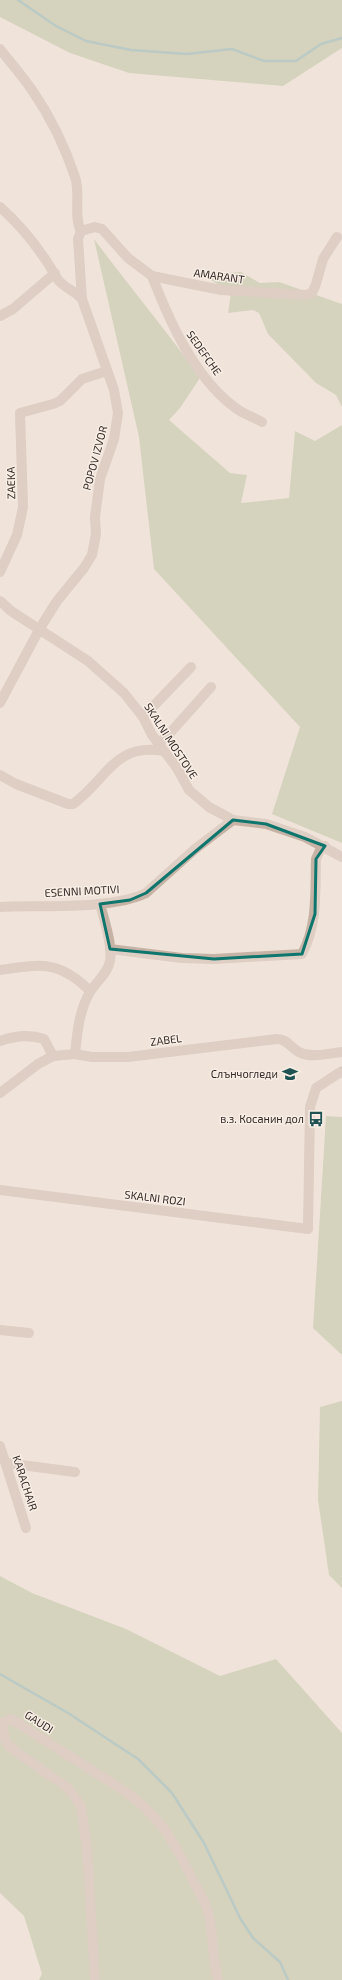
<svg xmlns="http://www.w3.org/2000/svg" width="342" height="1980" viewBox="0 0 342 1980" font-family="'Exo 2',sans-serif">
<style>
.green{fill:#b4be9b}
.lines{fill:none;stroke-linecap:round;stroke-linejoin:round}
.stream{stroke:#7aaba9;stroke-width:2.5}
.street{stroke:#c7b3a6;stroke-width:10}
.marked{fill:none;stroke:#0f766e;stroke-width:3;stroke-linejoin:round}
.labels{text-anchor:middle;stroke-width:3;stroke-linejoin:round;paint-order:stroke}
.street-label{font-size:11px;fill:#342a27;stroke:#f8eee5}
.poi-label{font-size:11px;fill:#342a27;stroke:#f8eee5;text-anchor:end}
</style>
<rect width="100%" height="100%" fill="#f0e4da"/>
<g class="green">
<polygon points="0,0 342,0 342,48 283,86 129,73 70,53 0,17"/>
<path d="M94,239C129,286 166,330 200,378L180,408L169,420L230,473L247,475L241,503L289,498L295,431L315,441L342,425V843L272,814L300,727L154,569L139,437Z"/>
<polygon points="241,272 260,283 279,282 342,304 342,407 336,395 316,383 268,334 259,313 253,310 228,313 231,293 211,280 210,274"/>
<polygon points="326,1116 342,1117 342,1355 313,1328"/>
<polygon points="342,1401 342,1588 329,1575 318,1500 320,1407"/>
<polygon points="0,1576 32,1593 126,1629 220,1676 276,1659 342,1733 342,1980 39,1980 42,1974 24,1916 0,1893"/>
</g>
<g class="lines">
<g class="stream">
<polyline points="18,0 56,26 86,41 131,50 187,54 232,49 264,61 296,61 321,44 342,38"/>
<polyline points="0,1674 68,1713 138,1759 172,1793 204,1843 240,1918 253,1938 280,1962 288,1980"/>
</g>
<g class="street">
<path d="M0,49C11,63 22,76 32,90C50,116 65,147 75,177C81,194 73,217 81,231"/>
<path d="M0,207C17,222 33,241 45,259C49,264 57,280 60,282C67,289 75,291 82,299L114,390L118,413L114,439L100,479L95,517L96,534L92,555L84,568L57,601L40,628L0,703"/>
<path d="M152,276C170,323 197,383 240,411C247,415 255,418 262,422"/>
<polyline points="82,299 78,239 81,231 95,227 102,229 128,258 152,276 221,290 305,295 312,293 316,284 323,259 337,237"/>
<polyline points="0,316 13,309 55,273"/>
<polyline points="0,572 17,535 23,507 20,413 53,404 60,401 82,379 107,371"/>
<polyline points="0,601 11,611 88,661 124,693 143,717 152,735 177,768 189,790 209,807 233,820 266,824 305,837 342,857"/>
<polyline points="143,717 191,667"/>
<polyline points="158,744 170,733 211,687"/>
<path d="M0,775L16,784L68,804H73C107,780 114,742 164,751"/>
<path d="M0,907C40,905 112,910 146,893L195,849L233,820"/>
<path d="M110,949L182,958L214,959L302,954C318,924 315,891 316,859L320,850L325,846"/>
<path d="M0,970C41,964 59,960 90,991"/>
<path d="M0,1041C14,1036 29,1034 44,1039L53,1056"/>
<path d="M75,1054C77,1033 79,1011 90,992C96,982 108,973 110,961C113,946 104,919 100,904"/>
<path d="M0,1093L38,1064L53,1056L75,1054L92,1057H128L277,1039C288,1039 291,1049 301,1053C313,1058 330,1053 342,1052"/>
<polyline points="0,1190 308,1229 310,1107 316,1088 342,1071"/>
<polyline points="0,1330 29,1333"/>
<polyline points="0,1446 26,1528"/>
<polyline points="6,1463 75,1472"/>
<path d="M95,1980L87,1848L81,1806L68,1788L11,1748L6,1742L2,1727L4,1722L11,1719L123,1790C160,1815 175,1843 194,1883C200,1893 207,1905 209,1916C214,1937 212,1959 218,1980"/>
</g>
</g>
<path d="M0 0H342V1980H0ZM233,820L266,824L325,846L316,859L315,914L302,954L214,959L110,949L100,904L130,900L146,893Z" fill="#f0e4da" fill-opacity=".55" fill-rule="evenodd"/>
<path class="marked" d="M233,820L266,824L325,846L316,859L315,914L302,954L214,959L110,949L100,904L130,900L146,893Z"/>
<defs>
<symbol id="school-bare" viewBox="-9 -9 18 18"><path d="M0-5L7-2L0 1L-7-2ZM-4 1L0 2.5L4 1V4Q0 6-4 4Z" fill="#1f5252" stroke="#f8eee5" stroke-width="2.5" paint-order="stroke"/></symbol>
<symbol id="bus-bare" viewBox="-9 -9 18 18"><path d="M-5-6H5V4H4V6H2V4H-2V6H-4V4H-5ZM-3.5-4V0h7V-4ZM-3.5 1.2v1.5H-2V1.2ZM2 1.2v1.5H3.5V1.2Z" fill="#1f5252" stroke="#f8eee5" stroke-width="2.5" paint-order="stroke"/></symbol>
</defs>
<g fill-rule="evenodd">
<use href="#school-bare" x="279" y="1063" width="22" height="22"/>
<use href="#bus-bare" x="305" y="1108" width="22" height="22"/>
</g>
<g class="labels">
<g class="street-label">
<text transform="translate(219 276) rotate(8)" y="4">AMARANT</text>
<text transform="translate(204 353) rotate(55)" y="4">SEDEFCHE</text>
<text transform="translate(95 458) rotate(-75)" y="4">POPOV IZVOR</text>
<text transform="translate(11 483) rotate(-91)" y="4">ZAEKA</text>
<text transform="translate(171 741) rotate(57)" y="4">SKALNI MOSTOVE</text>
<text transform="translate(82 891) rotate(-3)" y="4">ESENNI MOTIVI</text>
<text transform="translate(166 1040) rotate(-7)" y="4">ZABEL</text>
<text transform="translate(155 1198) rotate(7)" y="4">SKALNI ROZI</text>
<text transform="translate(25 1483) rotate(72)" y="4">KARACHAIR</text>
<text transform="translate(39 1722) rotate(32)" y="4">GAUDI</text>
</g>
<g class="poi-label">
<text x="278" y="1078">Слънчогледи</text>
<text x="304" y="1123">в.з. Косанин дол</text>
</g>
</g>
</svg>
